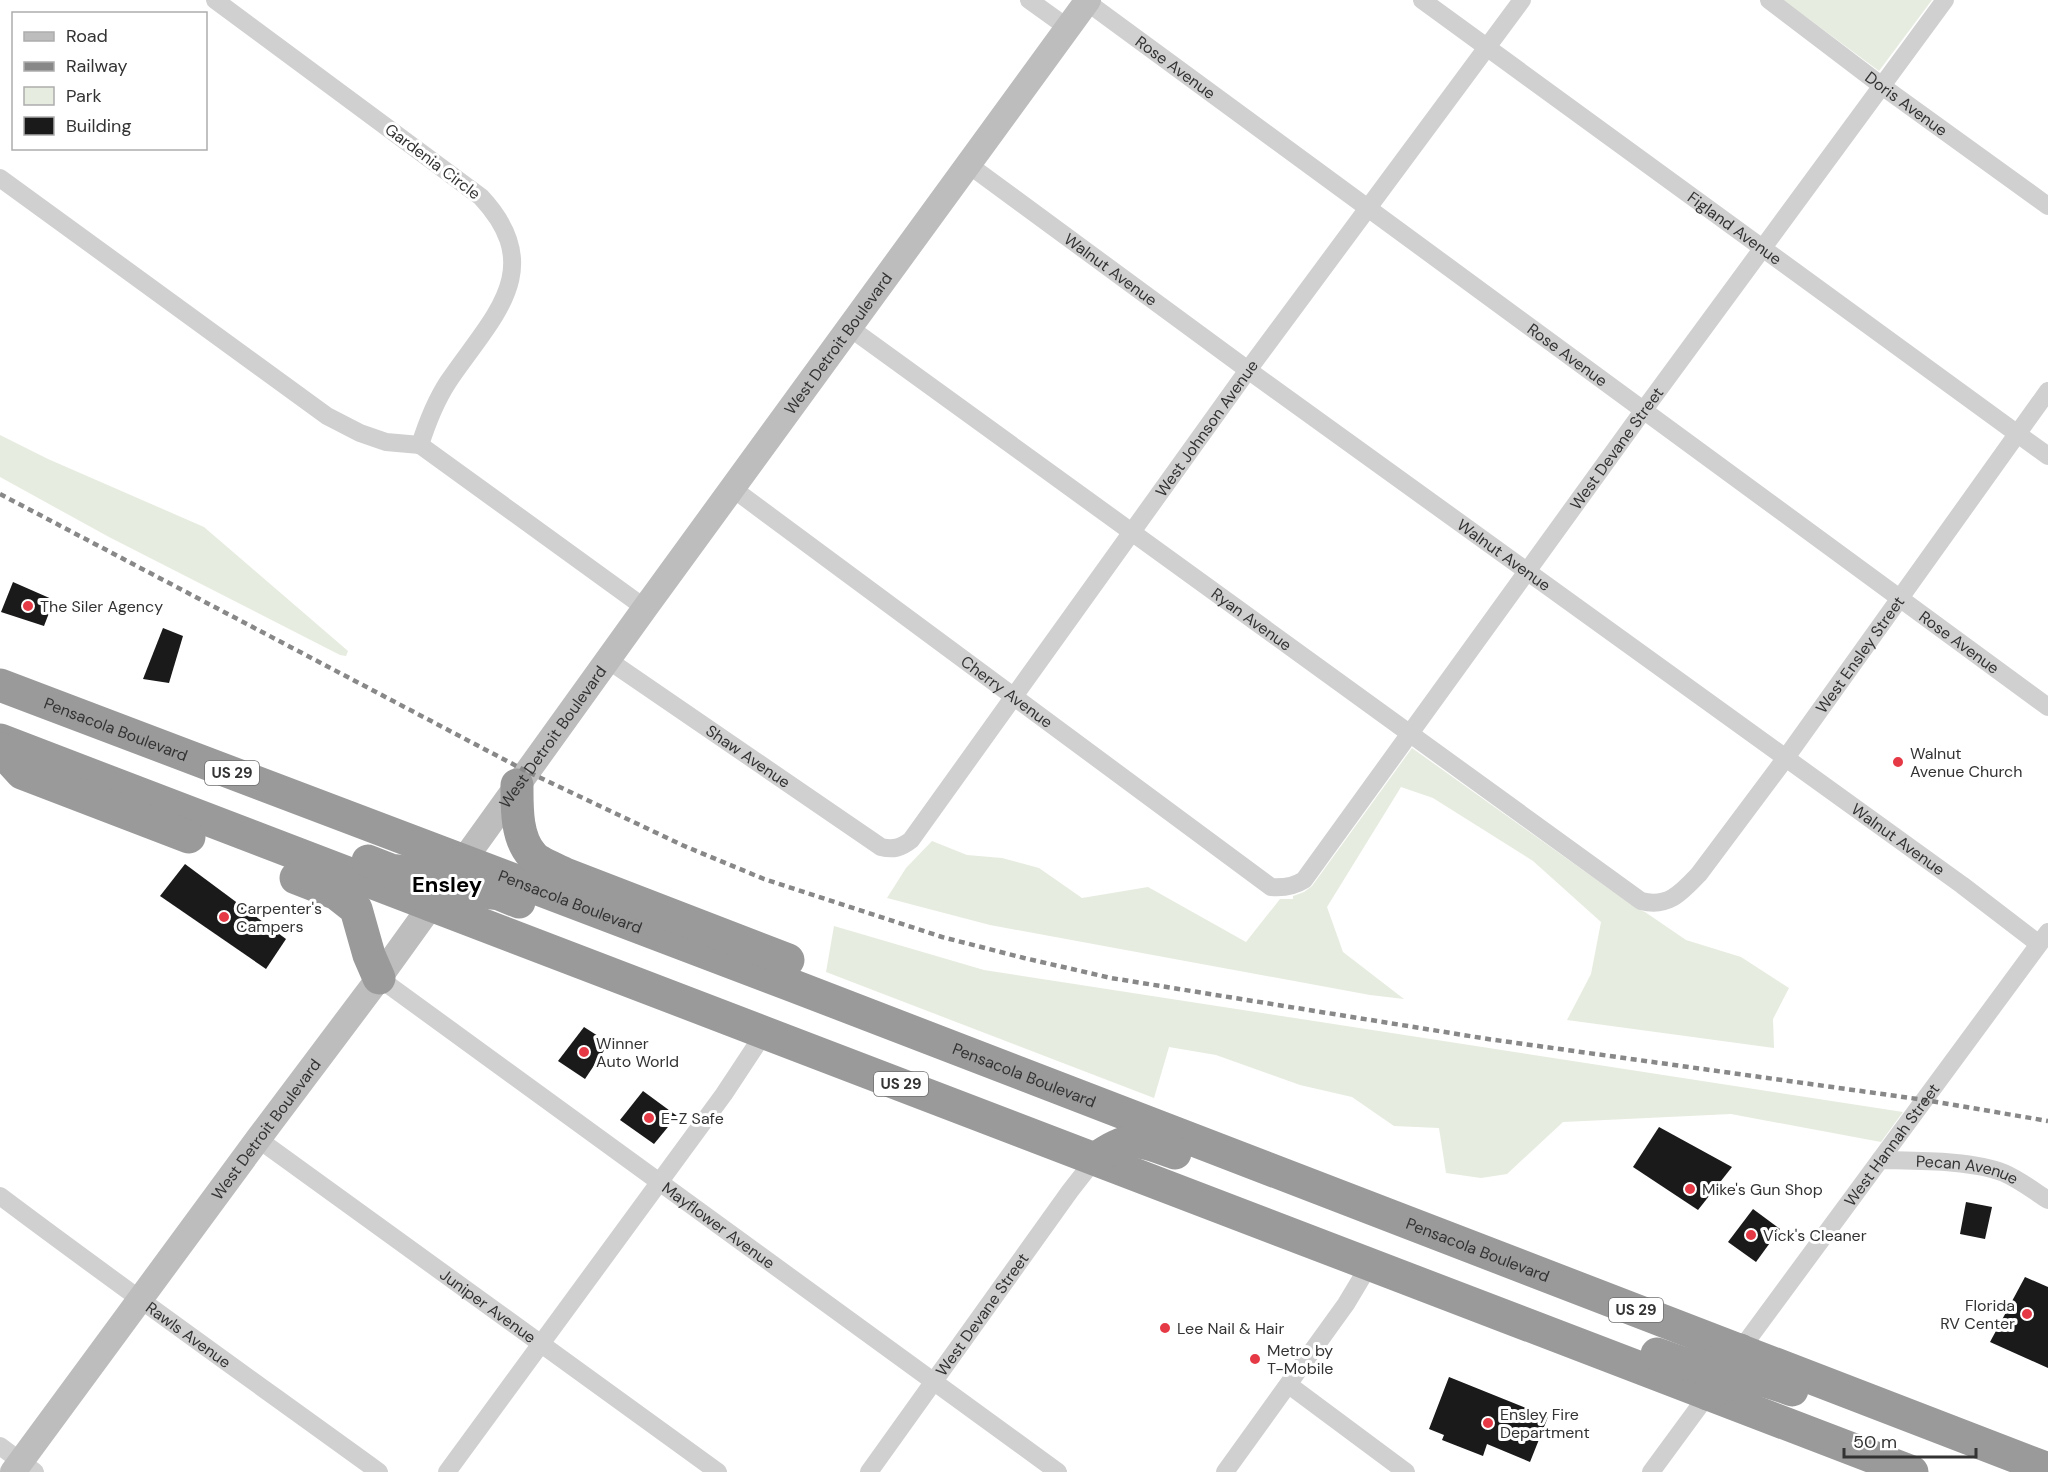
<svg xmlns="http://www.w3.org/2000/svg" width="2048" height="1472" viewBox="0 0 2048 1472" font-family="'DM Sans',sans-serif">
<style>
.green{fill:#e6ecdf}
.building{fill:#1a1a1a}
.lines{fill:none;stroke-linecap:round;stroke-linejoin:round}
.street{stroke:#d0d0d0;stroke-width:18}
.secondary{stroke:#bdbdbd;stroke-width:26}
.highway{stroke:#9a9a9a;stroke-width:33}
.rail{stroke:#888;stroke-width:4.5;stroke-dasharray:6 4.5;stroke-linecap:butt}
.poi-dot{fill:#e63946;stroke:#fff;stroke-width:2}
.labels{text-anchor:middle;stroke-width:6;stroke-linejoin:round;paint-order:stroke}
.shield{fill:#fff;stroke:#707070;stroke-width:1.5}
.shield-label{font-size:15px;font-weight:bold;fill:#333}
.street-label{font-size:16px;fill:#333;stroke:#fff}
.poi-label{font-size:16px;fill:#333;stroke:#fff;text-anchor:start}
.district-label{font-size:22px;font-weight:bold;fill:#000;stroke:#fff}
</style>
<rect width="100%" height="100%" fill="#fff"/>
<g class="green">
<polygon points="1783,0 1932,0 1879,71"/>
<polygon points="0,435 48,459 204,527 348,651 346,656 340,655 109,537 0,477"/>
<polygon points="1412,748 1636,908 1645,912 1686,940 1741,957 1789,988 1773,1019 1774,1048 1567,1020 1591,974 1601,922 1533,861 1433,798 1401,787 1327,907 1343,952 1404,999 1370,995 990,925 887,898 906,868 932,841 967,855 1002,858 1039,868 1082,898 1148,887 1246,942 1280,899 1293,899 1293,896 1304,892 1312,886"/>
<polygon points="834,926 984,970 1903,1112 1881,1142 1731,1114 1563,1122 1507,1174 1481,1178 1446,1173 1439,1128 1394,1126 1352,1097 1300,1085 1216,1055 1169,1047 1154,1098 826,972"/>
</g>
<g class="building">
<polygon points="13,582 54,600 44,626 1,612"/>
<polygon points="163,628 183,636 169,683 143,679"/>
<polygon points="185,864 286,939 266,969 160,896"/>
<polygon points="584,1027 609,1043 585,1079 558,1061"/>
<polygon points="643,1091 677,1116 654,1144 620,1120"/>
<polygon points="1659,1127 1732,1167 1698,1210 1633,1167"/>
<polygon points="1966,1202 1992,1207 1985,1239 1960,1234"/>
<polygon points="1753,1209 1780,1229 1756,1262 1728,1242"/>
<polygon points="2025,1277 2048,1287 2048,1368 1990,1342"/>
<polygon points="1449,1377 1548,1417 1530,1462 1487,1444 1483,1456 1442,1440 1444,1435 1429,1429"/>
</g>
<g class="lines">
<g class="street">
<polyline points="1029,0 1068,28"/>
<path id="s1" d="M1422,0L2048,456"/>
<path id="s2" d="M1769,0L1886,89L2048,206"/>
<path id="s3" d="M1087,2L2048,707"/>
<path id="s4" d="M969,165L1248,370L1962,885L2039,944"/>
<path d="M0,178L327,416L360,433L386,442L420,445C427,423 435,402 448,382C491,318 549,270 481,197L215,0"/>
<path id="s5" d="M850,328L1641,901C1668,908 1681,893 1699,874L1785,759L2048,391"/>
<polyline points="420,445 645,608"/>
<path id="s6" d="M732,488L1271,887C1283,888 1293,887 1304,880L1643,411L1945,0"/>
<path id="s7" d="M608,660L881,847C893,850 901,848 911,840L1248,370L1522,0"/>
<path id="s8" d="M379,978L1058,1472"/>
<path id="s9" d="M258,1139L718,1472"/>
<path id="s10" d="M1880,1160C1916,1161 1972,1160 2004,1173C2020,1180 2034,1191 2048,1200"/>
<path id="s11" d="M0,1196C125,1290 252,1380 379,1472"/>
<path id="s12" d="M1735,1357L2048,932"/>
<polyline points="1289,1385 1406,1472"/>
<polyline points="0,1446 35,1472"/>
<polyline points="447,1472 724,1094 765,1032"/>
<path id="s13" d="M869,1472L1070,1191L1095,1159"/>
<polyline points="1225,1472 1346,1304 1370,1264"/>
<polyline points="1651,1472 1712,1389"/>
</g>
<path class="secondary" id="s14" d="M13,1472L258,1139L379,978L645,608L1088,0"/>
<g class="highway">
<path id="s15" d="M0,685L791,985L2048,1469"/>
<polyline points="0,740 1912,1472"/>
<polyline points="0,749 22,773 189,837"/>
<path d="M517,785C517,807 516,837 532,855C538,863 556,869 565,874L788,960"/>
<polyline points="368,861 391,870 429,875 463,861"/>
<polyline points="296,878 337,894 356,909 369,955 379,978"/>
<polyline points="431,905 467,890 499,894 519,902"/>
<path d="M1095,1159C1130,1135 1137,1139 1175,1153"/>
<polyline points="1657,1354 1682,1363 1705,1367 1740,1350"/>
<path d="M1708,1394C1747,1376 1751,1374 1792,1390"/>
</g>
<polyline class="rail" points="0,494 526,771 682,845 764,879 942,937 1024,958 1111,978 1488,1039 1925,1100 2048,1121"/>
</g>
<g class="poi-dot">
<circle cx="28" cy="606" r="6"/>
<circle cx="1898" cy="762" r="6"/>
<circle cx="224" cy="917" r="6"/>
<circle cx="584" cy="1052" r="6"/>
<circle cx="649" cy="1118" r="6"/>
<circle cx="1690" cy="1189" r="6"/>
<circle cx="1751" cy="1235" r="6"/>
<circle cx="2027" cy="1314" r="6"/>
<circle cx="1165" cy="1328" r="6"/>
<circle cx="1255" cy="1359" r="6"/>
<circle cx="1488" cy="1423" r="6"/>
</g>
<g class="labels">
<g class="shield">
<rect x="205" y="761" width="54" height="24" rx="4.5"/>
<rect x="874" y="1072" width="54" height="24" rx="4.5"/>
<rect x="1609" y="1298" width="54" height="24" rx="4.5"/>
</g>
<g class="shield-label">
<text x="232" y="778">US 29</text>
<text x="901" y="1089">US 29</text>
<text x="1636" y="1315">US 29</text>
</g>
<g class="street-label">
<text dy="6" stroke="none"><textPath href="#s3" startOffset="110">Rose Avenue</textPath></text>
<text dy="6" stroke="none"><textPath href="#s2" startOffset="172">Doris Avenue</textPath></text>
<text transform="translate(433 161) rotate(37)" y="6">Gardenia Circle</text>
<text dy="6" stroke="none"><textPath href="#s1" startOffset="387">Figland Avenue</textPath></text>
<text dy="6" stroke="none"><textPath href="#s4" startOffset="176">Walnut Avenue</textPath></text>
<text dy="6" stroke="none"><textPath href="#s14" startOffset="1398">West Detroit Boulevard</textPath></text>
<text dy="6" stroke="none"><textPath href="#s3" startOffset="596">Rose Avenue</textPath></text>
<text dy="6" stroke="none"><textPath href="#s7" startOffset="870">West Johnson Avenue</textPath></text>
<text dy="6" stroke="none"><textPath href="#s6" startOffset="1238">West Devane Street</textPath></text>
<text dy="6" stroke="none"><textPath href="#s4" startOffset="662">Walnut Avenue</textPath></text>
<text dy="6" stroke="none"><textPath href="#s5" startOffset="496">Ryan Avenue</textPath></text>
<text dy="6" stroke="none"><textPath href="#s3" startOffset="1082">Rose Avenue</textPath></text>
<text dy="6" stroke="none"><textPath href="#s5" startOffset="1317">West Ensley Street</textPath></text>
<text dy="6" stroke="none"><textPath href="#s6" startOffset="342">Cherry Avenue</textPath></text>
<text dy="6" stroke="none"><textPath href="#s15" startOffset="124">Pensacola Boulevard</textPath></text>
<text dy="6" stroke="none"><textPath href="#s14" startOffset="912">West Detroit Boulevard</textPath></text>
<text dy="6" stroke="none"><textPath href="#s7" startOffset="170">Shaw Avenue</textPath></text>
<text dy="6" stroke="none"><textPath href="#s4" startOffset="1148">Walnut Avenue</textPath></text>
<text dy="6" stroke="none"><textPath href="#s15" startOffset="610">Pensacola Boulevard</textPath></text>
<text dy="6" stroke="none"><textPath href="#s15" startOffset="1096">Pensacola Boulevard</textPath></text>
<text dy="6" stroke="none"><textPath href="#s14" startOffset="426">West Detroit Boulevard</textPath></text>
<text dy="6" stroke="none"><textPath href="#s12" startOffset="264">West Hannah Street</textPath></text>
<text dy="6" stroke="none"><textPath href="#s10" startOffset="88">Pecan Avenue</textPath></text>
<text dy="6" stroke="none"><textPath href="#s8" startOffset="420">Mayflower Avenue</textPath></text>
<text dy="6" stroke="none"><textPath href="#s15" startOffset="1582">Pensacola Boulevard</textPath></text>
<text dy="6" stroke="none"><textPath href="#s9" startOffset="284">Juniper Avenue</textPath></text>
<text dy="6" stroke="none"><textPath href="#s13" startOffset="194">West Devane Street</textPath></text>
<text dy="6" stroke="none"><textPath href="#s11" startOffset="234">Rawls Avenue</textPath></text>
</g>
<g class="poi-label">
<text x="40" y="612">The Siler Agency</text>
<text x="1910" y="759">Walnut<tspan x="1910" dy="18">Avenue Church</tspan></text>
<text x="236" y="914">Carpenter's<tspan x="236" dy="18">Campers</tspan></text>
<text x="596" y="1049">Winner<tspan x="596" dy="18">Auto World</tspan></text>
<text x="661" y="1124">E-Z Safe</text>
<text x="1702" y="1195">Mike's Gun Shop</text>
<text x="1763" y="1241">Vick's Cleaner</text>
<text x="2015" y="1311" text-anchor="end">Florida<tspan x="2015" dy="18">RV Center</tspan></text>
<text x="1177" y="1334">Lee Nail &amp; Hair</text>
<text x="1267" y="1356">Metro by<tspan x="1267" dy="18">T-Mobile</tspan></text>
<text x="1500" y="1420">Ensley Fire<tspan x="1500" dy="18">Department</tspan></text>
</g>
<g class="district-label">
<text x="447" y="892">Ensley</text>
</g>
</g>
<rect x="12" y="12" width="195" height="138" fill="#ffffff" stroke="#adadad" stroke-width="1.5"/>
<rect x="24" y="32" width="30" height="9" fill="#bdbdbd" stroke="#adadad" stroke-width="1.5"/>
<text x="66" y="42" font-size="18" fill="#333333">Road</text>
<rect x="24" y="62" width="30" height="9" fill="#888888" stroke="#adadad" stroke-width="1.5"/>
<text x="66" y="72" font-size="18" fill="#333333">Railway</text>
<rect x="24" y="87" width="30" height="18" fill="#e6ecdf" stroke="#adadad" stroke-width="1.5"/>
<text x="66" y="102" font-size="18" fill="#333333">Park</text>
<rect x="24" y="117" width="30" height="18" fill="#1a1a1a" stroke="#adadad" stroke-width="1.5"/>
<text x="66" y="132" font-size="18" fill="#333333">Building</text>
<path d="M1844 1448v9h132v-9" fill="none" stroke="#333333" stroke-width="3"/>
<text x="1853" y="1448" font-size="18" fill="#333333" stroke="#ffffff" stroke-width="4.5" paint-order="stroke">50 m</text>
</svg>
